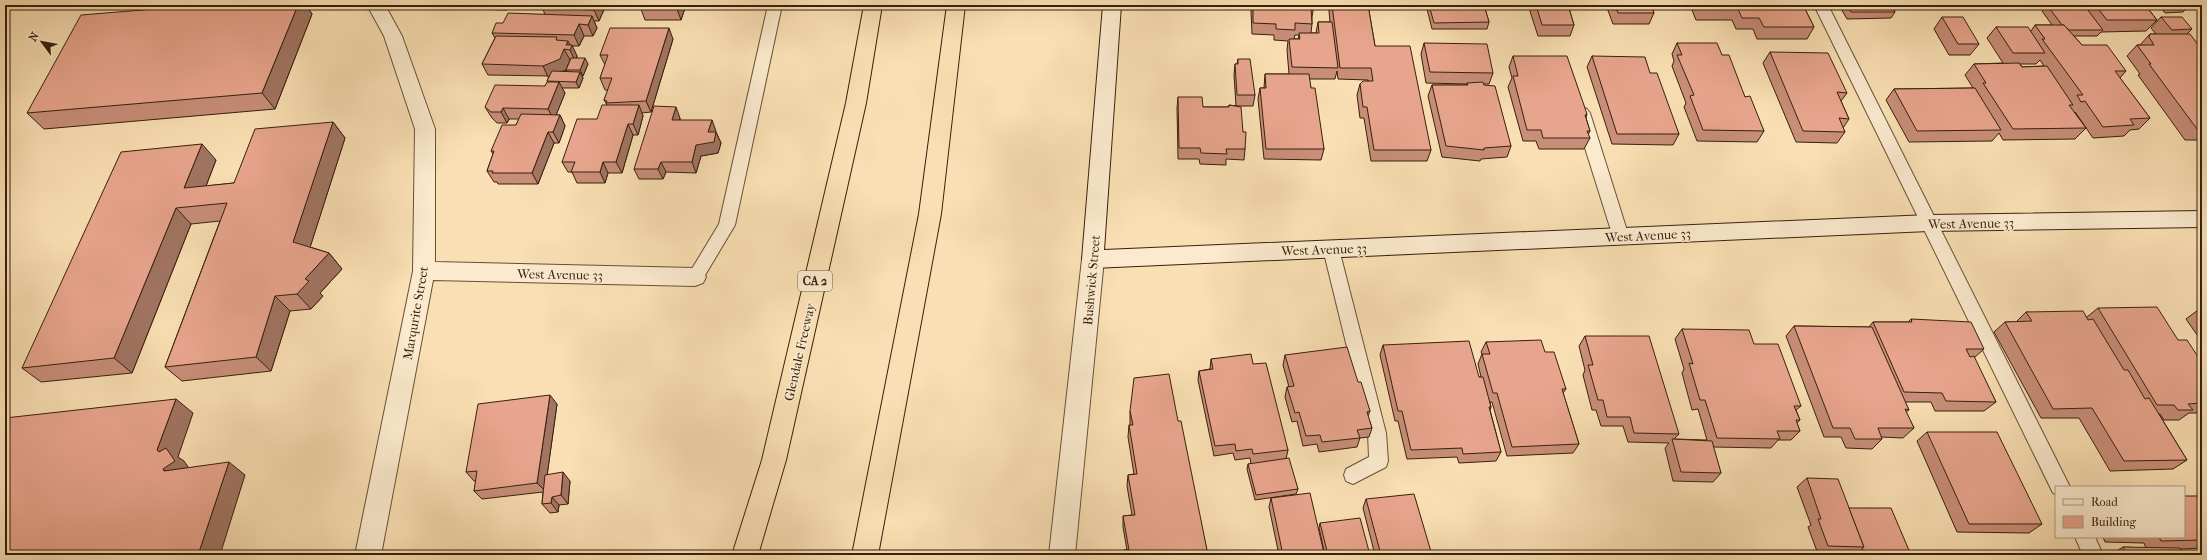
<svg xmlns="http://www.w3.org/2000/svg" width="2207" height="560" viewBox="0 0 2207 560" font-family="'IM FELL French Canon',serif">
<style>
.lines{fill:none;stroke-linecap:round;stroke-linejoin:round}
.lane-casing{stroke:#685036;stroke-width:2}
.street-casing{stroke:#685036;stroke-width:2}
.secondary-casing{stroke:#37200c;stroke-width:2}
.highway-casing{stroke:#37200c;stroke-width:2}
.lane{fill:#fbeace;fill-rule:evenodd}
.street{fill:#fbeace;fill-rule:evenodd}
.secondary{fill:#fbeace;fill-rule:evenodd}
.highway{fill:#f9dfb3;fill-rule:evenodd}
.wall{fill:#c88e79;stroke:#37200c;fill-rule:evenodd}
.shaded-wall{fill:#a27463;stroke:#37200c}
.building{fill:#e8a58d;stroke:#37200c}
.labels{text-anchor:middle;stroke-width:3;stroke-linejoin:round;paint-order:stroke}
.shield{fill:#fbeace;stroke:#725d46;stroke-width:1}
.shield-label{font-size:12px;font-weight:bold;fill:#37200c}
.street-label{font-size:13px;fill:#37200c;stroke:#fbeace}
</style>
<rect width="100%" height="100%" fill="#f9dfb3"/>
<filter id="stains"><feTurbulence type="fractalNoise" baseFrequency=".005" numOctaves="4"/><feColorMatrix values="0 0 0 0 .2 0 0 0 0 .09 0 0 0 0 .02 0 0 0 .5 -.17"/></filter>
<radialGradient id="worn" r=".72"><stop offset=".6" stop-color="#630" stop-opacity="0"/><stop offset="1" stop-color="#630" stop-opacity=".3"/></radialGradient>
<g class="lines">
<defs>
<g id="lane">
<polygon points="768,5 782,5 735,225 701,282 695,284 689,282 687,277 719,224"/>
<polygon points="1814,5 1828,5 2067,481 2070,487 2056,487 2056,494 2053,493"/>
<polygon points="1582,107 1587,109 1590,113 1629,237 1627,242 1621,244 1615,242 1613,237 1574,113 1577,109"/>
<polygon points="1331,242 1337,244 1339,249 1386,433 1388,461 1386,467 1353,484 1346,481 1344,475 1346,469 1369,457 1368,433 1323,249 1325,244"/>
<polygon points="2075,537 2095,537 2103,555 2083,555"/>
</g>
<g id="street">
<polygon points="367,5 385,5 402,36 435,129 435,262 695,268 703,271 706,277 703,283 695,286 433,280 381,555 355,555 413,271 415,129 384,36"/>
<polygon points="1093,250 1101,253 1104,259 1075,555 1049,555 1082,259 1085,253"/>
</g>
<polygon id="secondary" points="1103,5 1121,5 1104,250 1929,215 2202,211 2202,227 1929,231 1093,268 1085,265 1082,259"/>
<g id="highway">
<polygon points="864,5 882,5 866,103 786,460 758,555 732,555 762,460 846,103"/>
<polygon points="947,5 965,5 941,214 878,555 852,555 919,214"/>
</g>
</defs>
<use href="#lane" class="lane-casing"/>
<use href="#street" class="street-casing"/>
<use href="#secondary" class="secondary-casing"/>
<use href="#highway" class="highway-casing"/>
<use href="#lane" class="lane"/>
<use href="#street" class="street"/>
<use href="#secondary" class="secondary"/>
<use href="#highway" class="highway"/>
</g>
<g class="wall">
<polygon points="204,5 306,5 312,14 275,109 44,129 27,113"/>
<polygon points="463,5 509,5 507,10 465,9"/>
<path d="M544,5H606L599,21H594L597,28L593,36H584L579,46H572L577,56V58L588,64L583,76H582L583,78L579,88H562L565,93L556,115H560L565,126L559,143H554L538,184H498L497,182H494L487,171L493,154L491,151L516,125L519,119H509L507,123H497L492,118L485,107L545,86L548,82L547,81L549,76L488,75L482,64L495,38L492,33L503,23L545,14L542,8ZM570,60L566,70L567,72L562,71L566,70Z"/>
<polygon points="686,5 681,20 645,20 641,9"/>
<polygon points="1172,5 1246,5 1246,6 1173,6"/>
<path d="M1252,5H1314L1312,17V24L1311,33H1316L1318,22H1330L1329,11L1330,5H1368L1375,46L1431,150L1427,161H1371L1364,118H1360L1357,95L1360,84L1368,81V80L1338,79L1337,71L1335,79H1309L1324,149L1321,160L1264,159L1258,99L1260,88H1264L1265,74H1289L1287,50L1288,41L1274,40V35L1252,34L1251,11ZM1295,35H1299L1298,39H1294Z"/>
<polygon points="1426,5 1484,5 1489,22 1487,29 1432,29"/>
<polygon points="1528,5 1568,5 1574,25 1570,36 1538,36"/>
<polygon points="1606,5 1651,5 1654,13 1649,24 1613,24"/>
<polygon points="1690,5 1803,5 1814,27 1807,39 1757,39 1753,29 1736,29 1732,20 1696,20"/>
<polygon points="1839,5 1891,5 1895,12 1891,18 1847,19"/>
<path d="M2047,5H2145L2157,20L2146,31L2101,32L2097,36H2074L2082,45L2126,71L2120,78L2150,118L2139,129L2130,130L2124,136L2093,138L2075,112L2086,128L2075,139L2003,140L1999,133L1992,141L1909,142L1886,100L1894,89L1973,88L1965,75L1974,64L2003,63L1987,38L1996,27L2031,31L2035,25H2052L2042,11ZM2040,60L2044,66L2022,67L2020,64H2036Z"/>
<polygon points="2159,5 2190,5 2183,12 2165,13"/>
<polygon points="1942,17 1979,44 1970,55 1949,55 1934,29"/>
<polygon points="2161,17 2192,29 2187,34 2202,50 2202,140 2185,140 2138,75 2140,74 2127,56 2137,45 2140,45 2150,34 2156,34 2151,28"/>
<polygon points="673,39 651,112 642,113 643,116 638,135 633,135 622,173 608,173 605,183 577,183 572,172 568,172 562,162 597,119 607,105 604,100 608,90 605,90 600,78 605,65 600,55"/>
<polygon points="1424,43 1493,73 1489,84 1483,84 1484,85 1511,146 1507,157 1481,159 1480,161 1442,157 1428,96 1432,85 1466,85 1467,84 1426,83 1421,54"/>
<polygon points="1677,43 1722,55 1764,131 1757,142 1697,141 1684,107 1686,103 1672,66 1674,61 1672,54"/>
<polygon points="1770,52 1847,93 1841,101 1849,119 1843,128 1845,132 1837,143 1796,142 1763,63"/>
<polygon points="1513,56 1587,114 1586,118 1590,131 1588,135 1590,138 1584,149 1539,149 1536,141 1523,141 1508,87 1512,78 1509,67"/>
<polygon points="1592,56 1650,73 1679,134 1673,145 1612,144 1587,67"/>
<polygon points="1238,59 1255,95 1253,106 1236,106 1243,132 1245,149 1244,160 1226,159 1226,165 1200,164 1199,159 1178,159 1177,108 1178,97 1203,107 1228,107 1229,105 1236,106 1234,75 1235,64 1237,64"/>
<polygon points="680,118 680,120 716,131 715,132 716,132 721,143 718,153 701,156 696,173 666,172 663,179 639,179 634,169"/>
<polygon points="333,122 345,138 310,247 329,253 342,269 320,293 323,296 311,309 290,311 271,371 182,381 165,367 220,221 191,224 132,373 41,382 22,368 216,160 206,186 234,183"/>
<polygon points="2202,307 2202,342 2186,319"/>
<polygon points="2098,308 2178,340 2202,363 2202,368 2199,369 2202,374 2202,413 2189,413 2179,420 2164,420 2160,414 2159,414 2187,460 2173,469 2110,471 2079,418 2041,418 1994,332 2005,322 2016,322 2026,312 2087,317"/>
<polygon points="1911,319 1984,349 1974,358 1996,402 1984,411 1935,411 1931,402 1905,402 1909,410 1906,412 1914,428 1903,438 1881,437 1882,439 1872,449 1846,448 1841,437 1824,437 1786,336 1794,326 1869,327 1873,322 1908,322"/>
<polygon points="1682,329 1754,344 1801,406 1796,410 1800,420 1797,423 1800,431 1791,440 1778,440 1771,448 1713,447 1721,473 1713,482 1673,481 1665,448 1669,443 1628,442 1623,426 1601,426 1596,410 1592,410 1583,375 1585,370 1579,346 1585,336 1679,434 1674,439 1707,440 1698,409 1692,410 1682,373 1684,369 1675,339"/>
<polygon points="1486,342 1545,352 1566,389 1563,393 1579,444 1573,453 1507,456 1492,402 1490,402 1491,407 1490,410 1501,452 1496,461 1459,463 1457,457 1407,459 1398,421 1395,421 1380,355 1383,345 1479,377 1481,377 1478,364 1482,354 1481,352"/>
<polygon points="1285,355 1358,382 1370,411 1368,416 1372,428 1369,437 1360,438 1357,447 1319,452 1317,444 1303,446 1297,421 1292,422 1285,397 1287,387 1289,387 1283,365"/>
<polygon points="1211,359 1253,364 1288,450 1286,459 1298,489 1296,494 1255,500 1247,469 1248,464 1251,464 1250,458 1235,460 1233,453 1214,456 1198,380 1199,371 1210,369"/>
<polygon points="557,404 547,475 570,481 568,504 559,505 558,512 550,513 542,504 543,492 482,499 474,491 476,481 474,481 466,472"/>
<polygon points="1130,411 1178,421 1208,555 1124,555 1124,550 1127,550 1123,527 1123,516 1132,515 1127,486 1128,475 1134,474 1128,437 1129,425 1130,425"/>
<polygon points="1927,432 2042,524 2029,533 1957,532 1917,441"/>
<polygon points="1807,478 1849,508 1911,555 1857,555 1856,553 1854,555 1818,554 1808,527 1811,525 1797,487"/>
<polygon points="2202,496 2202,548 2181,549 2184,555 2110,555 2123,547 2146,548 2144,543 2105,542 2103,537 2184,537"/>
<polygon points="1271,498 1324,553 1323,555 1279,555 1269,507"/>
<polygon points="1366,499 1432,555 1375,555 1363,508"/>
<polygon points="1320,523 1370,555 1325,555 1319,528"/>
</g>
<g class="shaded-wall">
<polygon points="298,5 306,5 312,14 275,109 262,93"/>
<polygon points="505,5 509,5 507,10"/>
<polygon points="596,5 606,5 599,21 594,10"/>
<polygon points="678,5 686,5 681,20 677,9"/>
<polygon points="592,16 597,28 593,36 588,25"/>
<polygon points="579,24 584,36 579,46 574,35"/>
<polygon points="669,28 673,39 651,112 646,101"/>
<polygon points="568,41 571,47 572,45 577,56 575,61 570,50 566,45"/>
<polygon points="564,49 570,60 566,70 548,77 543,66"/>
<polygon points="585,58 588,64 583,76 580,70"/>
<polygon points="5,63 8,66 6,69 10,73 5,83"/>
<polygon points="580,72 583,78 579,88 576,82"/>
<polygon points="559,82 565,93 554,120 548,109"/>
<polygon points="639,105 643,116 638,135 633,124"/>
<polygon points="676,107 680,118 676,131 672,120"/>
<polygon points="503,108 509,119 507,123 501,112"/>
<polygon points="560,115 565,126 559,143 553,132"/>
<polygon points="712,120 716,131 713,142 716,132 721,143 718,153 701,156 696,173 692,162 696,145 708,132"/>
<polygon points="333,122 345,138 307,257 293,242"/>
<polygon points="628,124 633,135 622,173 616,162"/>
<polygon points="548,132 554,143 538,184 532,173"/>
<polygon points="202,144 216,160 199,204 184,188"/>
<polygon points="603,162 608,173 605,183 600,172"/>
<polygon points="661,162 666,172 663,179 658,169"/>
<polygon points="176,208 191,224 132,373 114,358"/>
<polygon points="329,253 342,269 320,293 323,296 311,309 297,294 305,279"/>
<polygon points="275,296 290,311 271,371 256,357"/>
<polygon points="550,395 557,404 545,491 537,483"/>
<polygon points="176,399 193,413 178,457 184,461 193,474 164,471 159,452 157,450"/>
<polygon points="229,462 245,475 220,555 198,555"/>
<polygon points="563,472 570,481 568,504 561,495"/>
<polygon points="552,497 559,505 558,512 551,503"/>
</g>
<g class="building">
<polygon points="204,5 298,5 262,93 27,113 81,15"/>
<polygon points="544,5 596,5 594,10 542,8"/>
<polygon points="642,5 678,5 677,9 641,9"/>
<polygon points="1253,5 1314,5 1314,8 1311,8 1312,24 1295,23 1295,30 1276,29 1276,24 1253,23"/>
<polygon points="1332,5 1368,5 1375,46 1410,46 1431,150 1374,150 1367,107 1363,107 1360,84 1363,81 1373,81 1371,68 1340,68"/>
<polygon points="1429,5 1484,5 1489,22 1434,23"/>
<polygon points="1536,5 1568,5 1574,25 1542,25"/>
<polygon points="1615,5 1651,5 1654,13 1618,13"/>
<polygon points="1700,5 1803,5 1814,27 1764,27 1759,18 1742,18 1738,9 1702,9"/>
<polygon points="1847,5 1891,5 1895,12 1851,12"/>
<polygon points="2047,5 2084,5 2103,30 2069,30 2064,25 2062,25"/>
<polygon points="2095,5 2145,5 2157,20 2107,20"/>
<polygon points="508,13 592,16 588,25 579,24 574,35 492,33 496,23 503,23"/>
<polygon points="1942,17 1963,17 1979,44 1958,44"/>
<polygon points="2161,17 2182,17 2192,29 2172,30"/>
<polygon points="1318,22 1332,22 1338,68 1292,67 1289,39 1300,39 1299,33 1319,33"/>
<polygon points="2035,25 2064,25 2082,45 2107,45 2126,71 2115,71 2150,118 2130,119 2134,125 2103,127 2085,101 2081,102 2077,95 2083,95 2042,39 2045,39"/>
<polygon points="1996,27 2028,27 2045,53 2013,53"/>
<polygon points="610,28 669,28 646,101 606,103 607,101 604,100 612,78 600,78 608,55 600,55"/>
<polygon points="2150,34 2190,34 2202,50 2202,129 2197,129 2149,64 2151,64 2137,45 2154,45 2149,37"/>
<polygon points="496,36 557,37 556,40 568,41 566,45 572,45 570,50 564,49 560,59 543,66 482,64"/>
<polygon points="1424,43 1487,44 1493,73 1430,72"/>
<polygon points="1677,43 1717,43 1722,55 1729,55 1745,97 1750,96 1764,131 1703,130 1690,96 1694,95 1677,55 1682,55"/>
<polygon points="1770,52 1828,53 1847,93 1837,92 1849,119 1839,118 1845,132 1803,131"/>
<polygon points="1513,56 1567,56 1587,114 1585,115 1590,131 1587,131 1590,138 1543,138 1541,130 1527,130 1513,76 1518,76"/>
<polygon points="1592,56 1645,57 1650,73 1657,73 1679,134 1617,134"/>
<polygon points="571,58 585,58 580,70 566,70"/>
<polygon points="1238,59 1250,59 1255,95 1237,95 1235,64 1238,64"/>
<polygon points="2019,63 2022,67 2047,66 2073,105 2069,105 2086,128 2013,129 1983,83 1986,83 1974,64"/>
<polygon points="552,71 580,72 576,82 547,81"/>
<polygon points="1265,74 1309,74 1311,88 1315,88 1324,149 1266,149 1260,88 1266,88"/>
<polygon points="547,82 559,82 548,109 503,108 501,112 491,112 485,107 495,85 545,86"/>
<polygon points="1483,82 1484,85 1495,86 1511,146 1484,148 1484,150 1446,146 1432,85 1468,85 1467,83"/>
<polygon points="1975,88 2001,130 1917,131 1894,89"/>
<polygon points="1178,97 1202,97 1203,107 1229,107 1229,105 1241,107 1243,132 1246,132 1245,149 1226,149 1227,154 1201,153 1200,148 1179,148"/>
<polygon points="602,105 639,105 633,124 628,124 616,162 603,162 600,172 571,172 575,162 562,162 577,119 597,119"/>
<polygon points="654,106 676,107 672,120 712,120 708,132 716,132 714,142 696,145 692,162 661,162 658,169 634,169"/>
<polygon points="521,114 560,115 553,132 548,132 532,173 492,173 493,171 487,171 494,151 491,151 502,125 516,125"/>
<polygon points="333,122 293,242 329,253 305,279 309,281 297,294 275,296 256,357 165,367 227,203 176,208 114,358 22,368 121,152 202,144 184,188 234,183 255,129"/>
<polygon points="2157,307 2178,340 2187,340 2202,363 2202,366 2197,366 2202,374 2202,403 2188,404 2193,410 2178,410 2174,405 2157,405 2098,308"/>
<polygon points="2083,311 2088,320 2093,319 2124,370 2128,370 2145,399 2149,398 2187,460 2124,461 2092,408 2053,409 2005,322 2032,321 2026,312"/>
<polygon points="1911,319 1971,322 1984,349 1966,349 1970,357 1974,356 1996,402 1946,401 1942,393 1904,392 1873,322 1912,322"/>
<polygon points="1794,326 1872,327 1909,410 1905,409 1914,428 1878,428 1882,439 1855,439 1850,428 1833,428"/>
<polygon points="1682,329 1749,330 1754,344 1778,344 1801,406 1794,406 1800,420 1796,420 1800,431 1777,431 1780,439 1717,438 1705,400 1700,400 1689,363 1693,364"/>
<polygon points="1585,336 1649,336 1679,434 1634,433 1630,417 1607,417 1603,400 1598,400 1588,365 1593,365"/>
<polygon points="1541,340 1545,352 1554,352 1566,389 1562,389 1579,444 1512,447 1497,393 1493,393 1482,354 1490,354 1486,342"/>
<polygon points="1469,341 1479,377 1483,377 1491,407 1489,407 1501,452 1463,454 1462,448 1411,450 1402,411 1398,411 1383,345"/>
<polygon points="1347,347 1358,382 1361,382 1370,411 1367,412 1372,428 1357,430 1360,438 1322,442 1320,435 1306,436 1299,412 1295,413 1287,387 1294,386 1285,355"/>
<polygon points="1251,354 1253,364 1266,363 1288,450 1253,454 1252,449 1236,451 1235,444 1215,446 1199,371 1213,369 1211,359"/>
<polygon points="1169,374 1178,421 1181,421 1208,555 1125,555 1124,550 1129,550 1123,516 1135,515 1128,475 1137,474 1129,425 1133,425 1130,411 1134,378"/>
<polygon points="550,395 537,483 474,491 477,471 466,472 478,404"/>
<polygon points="176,399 157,450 159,452 166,448 175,461 163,469 164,471 229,462 198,555 5,555 5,418"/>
<polygon points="1927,432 1997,432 2042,524 1969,524"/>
<polygon points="1672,439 1712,441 1721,473 1681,472"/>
<polygon points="1289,458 1298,489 1256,495 1248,464"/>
<polygon points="563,472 561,495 552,497 551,503 542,504 545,475"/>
<polygon points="1807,478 1838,479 1864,547 1828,546 1818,519 1821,519"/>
<polygon points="1310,493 1324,553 1322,554 1322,555 1283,555 1271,498"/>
<polygon points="1414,494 1432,555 1381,555 1366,499"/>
<polygon points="2184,496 2202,496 2202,540 2161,541 2159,537 2184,537"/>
<polygon points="1849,508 1891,508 1911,555 1865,555 1862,548 1864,547"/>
<polygon points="1360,518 1370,555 1328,555 1320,523"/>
<polygon points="2123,547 2180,548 2184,555 2127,555"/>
<polygon points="1534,553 1535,555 1518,555"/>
<polygon points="1579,553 1580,555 1550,555"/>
</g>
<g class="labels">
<rect class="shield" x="798" y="271" width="34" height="20" rx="3"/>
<g class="shield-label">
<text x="815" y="285">CA 2</text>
</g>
<g class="street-label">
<text transform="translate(1971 223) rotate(-1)" y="5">West Avenue 33</text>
<text transform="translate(1648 235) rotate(-3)" y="5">West Avenue 33</text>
<text transform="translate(1324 249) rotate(-2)" y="5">West Avenue 33</text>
<text transform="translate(560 274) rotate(1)" y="5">West Avenue 33</text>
<text transform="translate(1091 280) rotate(-85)" y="5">Bushwick Street</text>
<text transform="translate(415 313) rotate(-80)" y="5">Marqurite Street</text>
<text transform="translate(799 352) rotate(-77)" y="5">Glendale Freeway</text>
</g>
</g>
<rect width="2207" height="560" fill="none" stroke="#f9dfb3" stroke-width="20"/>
<rect x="6" y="6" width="2195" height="548" fill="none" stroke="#37200c" stroke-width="2"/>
<rect x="10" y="10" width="2187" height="540" fill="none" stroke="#37200c"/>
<rect x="2055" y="486" width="130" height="52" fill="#fbeace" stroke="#ad9980"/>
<rect x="2063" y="499" width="20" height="6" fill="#fbeace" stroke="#ad9980"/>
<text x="2091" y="506" font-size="12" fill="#37200c">Road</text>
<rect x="2063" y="516" width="20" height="12" fill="#e8a58d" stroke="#ad9980"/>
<text x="2091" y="526" font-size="12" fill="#37200c">Building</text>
<g transform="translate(42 42) rotate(302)" stroke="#fbeace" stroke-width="3" paint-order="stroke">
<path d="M0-3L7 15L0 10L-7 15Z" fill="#37200c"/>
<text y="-6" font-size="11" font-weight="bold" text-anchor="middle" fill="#37200c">N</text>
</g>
<rect width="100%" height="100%" filter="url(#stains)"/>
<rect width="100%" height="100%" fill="url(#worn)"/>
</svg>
